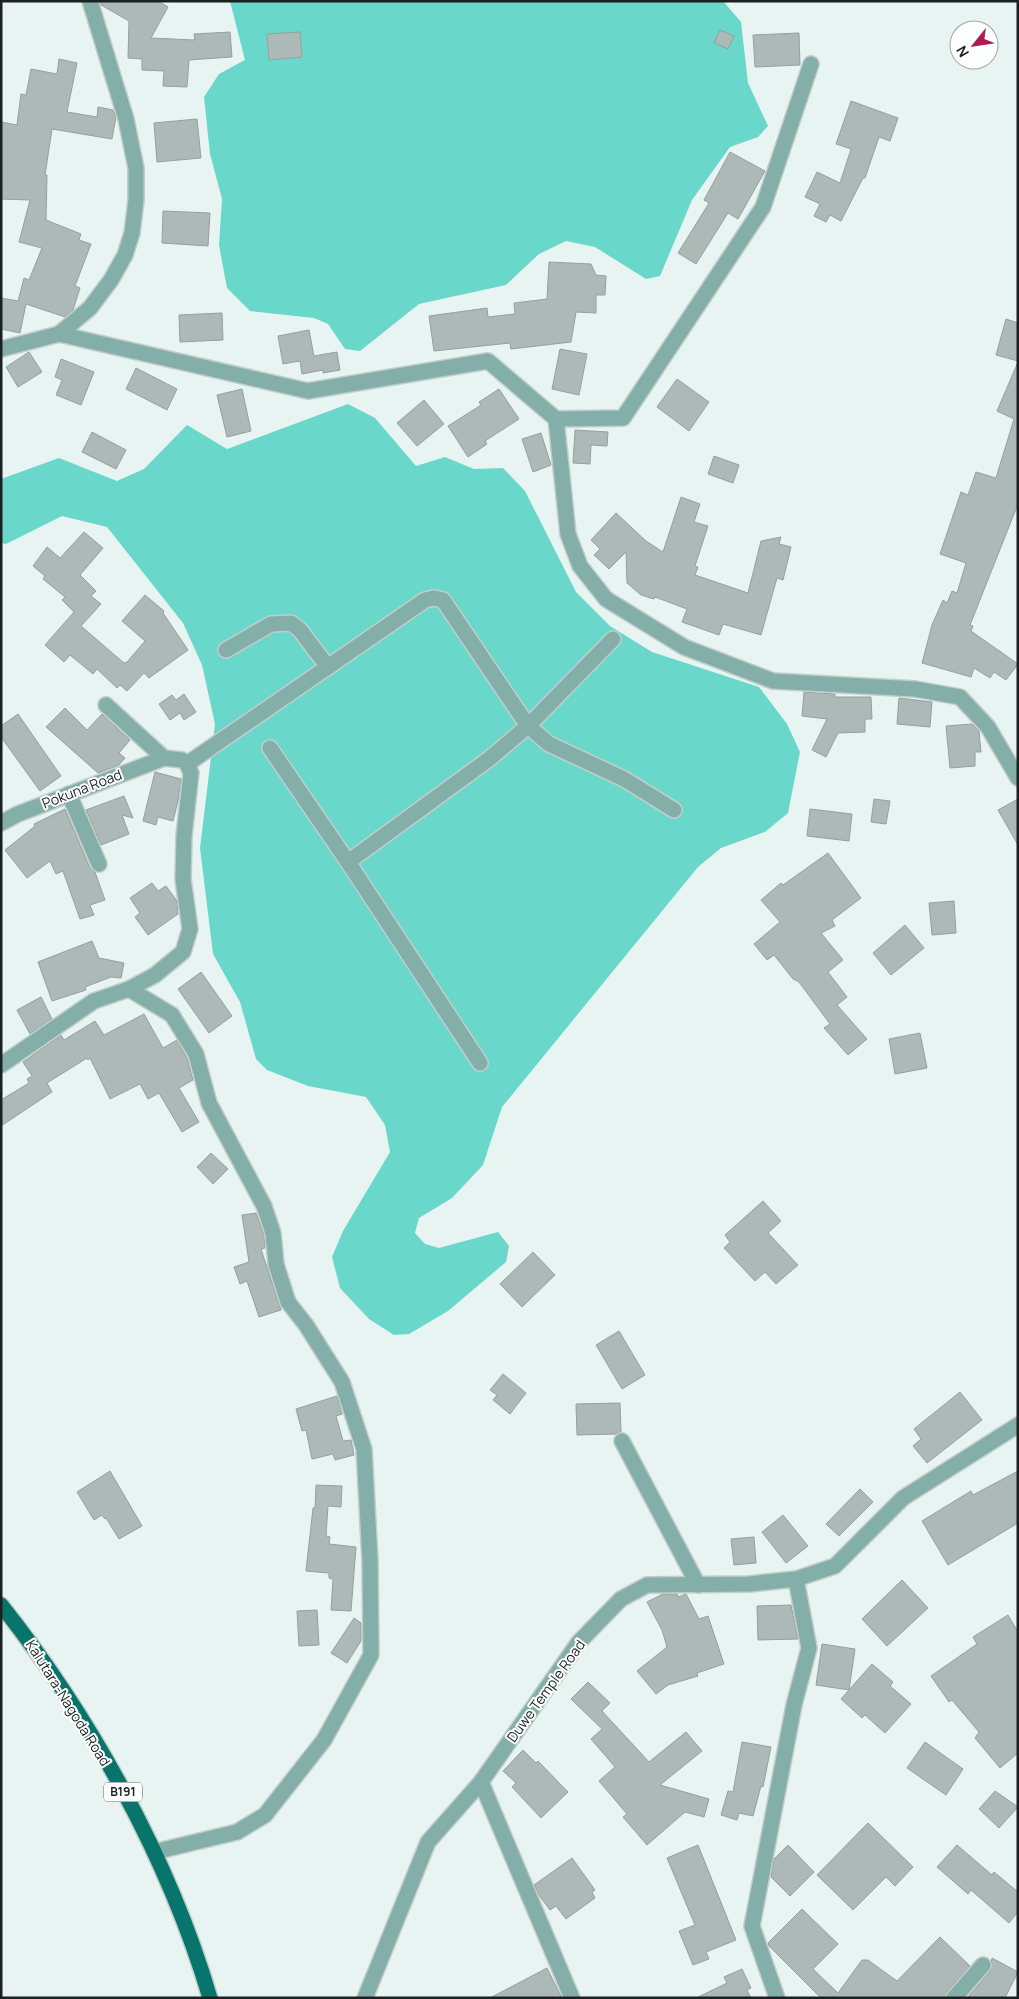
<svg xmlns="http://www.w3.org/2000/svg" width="1019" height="1999" viewBox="0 0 1019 1999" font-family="Manrope,sans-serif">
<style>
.forest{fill:#69d7ca}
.building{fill:#acb9b7;stroke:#94a09e}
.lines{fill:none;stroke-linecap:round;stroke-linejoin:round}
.street-casing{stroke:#c2cecc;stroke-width:18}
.primary-casing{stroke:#c2cecc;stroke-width:18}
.street{stroke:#84aea8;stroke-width:15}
.primary{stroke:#07756c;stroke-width:15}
.labels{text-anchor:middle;stroke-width:4;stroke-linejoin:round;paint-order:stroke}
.shield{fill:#fcfffe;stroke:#5f6363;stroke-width:1}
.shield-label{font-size:12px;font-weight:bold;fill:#1c2020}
.street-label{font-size:14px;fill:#1c2020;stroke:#fcfffe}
</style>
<rect width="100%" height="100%" fill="#e7f4f2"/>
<g class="forest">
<polygon points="230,1 723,1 741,22 748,83 768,126 758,137 730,147 692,200 660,276 646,279 595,247 566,241 539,254 506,285 419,304 360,351 345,349 328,324 314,318 250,311 227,288 219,245 222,199 210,154 204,97 219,74 245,60"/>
<polygon points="348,404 375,418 416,466 445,457 474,469 503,468 525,491 576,592 610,626 652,652 759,687 787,724 800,752 788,813 765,832 721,848 698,867 502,1107 483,1165 452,1198 419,1218 415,1233 425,1244 439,1248 498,1232 509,1246 506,1262 448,1311 409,1334 394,1335 369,1319 340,1288 332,1257 343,1231 390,1152 385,1125 366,1097 308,1086 267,1070 256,1059 240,1002 213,954 200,848 215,724 202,665 183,623 107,527 62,516 6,544 1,543 1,479 59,458 117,481 144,469 187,425 227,449"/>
</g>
<g class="building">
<polygon points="100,1 158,1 168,7 151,38 195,40 194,34 230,32 232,57 189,60 187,87 163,86 164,71 142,70 142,59 128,58 129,21 101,5"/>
<polygon points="720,30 734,36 728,49 714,43"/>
<polygon points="300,32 302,57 269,60 267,34"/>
<polygon points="799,33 800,65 755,67 753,35"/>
<polygon points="59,59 77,63 67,112 97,117 98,107 113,110 116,117 112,139 52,129 45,175 47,175 46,220 81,234 79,240 91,244 75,286 80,288 73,310 65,317 26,304 20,333 1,329 1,298 18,301 24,278 29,280 42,248 19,242 30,200 1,199 1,122 17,125 21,94 26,95 31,69 57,74"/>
<polygon points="851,101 898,118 890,141 879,137 865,178 863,178 841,221 830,215 826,222 814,216 820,204 805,197 817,172 840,183 851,149 836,144"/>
<polygon points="197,119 201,158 157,162 154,123"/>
<polygon points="730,152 765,171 738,219 728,213 696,264 678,253 709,203 704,200"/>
<polygon points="163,211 210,213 208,246 162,243"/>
<polygon points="549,262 591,264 596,275 606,276 605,295 596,295 596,313 576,312 571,342 511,349 510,343 434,351 429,316 487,308 488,317 515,314 514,303 547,299"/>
<polygon points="222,313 223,340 180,342 179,315"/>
<polygon points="1006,319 1018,323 1018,361 996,355"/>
<polygon points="309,330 314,356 337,352 340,370 323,373 323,370 302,374 300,361 283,364 278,336"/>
<polygon points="560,349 587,354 579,395 552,389"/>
<polygon points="29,352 42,372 18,387 6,367"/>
<polygon points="61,359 94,372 81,405 56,395 62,380 55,377"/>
<polygon points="1018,362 1018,504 970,625 973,626 971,631 1018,664 1006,680 994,672 990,678 974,668 971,677 922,663 932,625 943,600 947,603 952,591 957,593 966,563 940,554 961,492 968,495 976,472 996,478 1014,419 997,411"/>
<polygon points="136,368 177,389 167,410 126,389"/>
<polygon points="677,379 709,402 689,431 657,407"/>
<polygon points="242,389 251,431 227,437 217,395"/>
<polygon points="499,389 519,419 485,441 487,444 468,457 448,426 481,405 479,402"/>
<polygon points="424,400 444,424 417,446 397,423"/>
<polygon points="575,430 608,432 607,446 591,445 590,464 573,463"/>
<polygon points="92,432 126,450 116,469 82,452"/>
<polygon points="541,433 551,465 533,472 522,439"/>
<polygon points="714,456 739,465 733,483 708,474"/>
<polygon points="681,497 700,504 694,522 708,526 695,566 698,567 695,575 748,593 761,541 781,537 779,544 791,547 783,580 777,578 761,635 723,624 719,635 682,622 687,609 655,597 654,599 641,595 627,583 626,552 609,569 594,555 600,549 591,540 616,513 646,541 663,552"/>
<polygon points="84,532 103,548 80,575 96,591 91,596 101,604 81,626 124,663 127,662 145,641 122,621 145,595 164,611 163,613 188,650 149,678 144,673 127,691 120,685 117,688 97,669 93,674 70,655 64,662 45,645 74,612 62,600 65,597 43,579 45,576 33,566 47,547 60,558"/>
<polygon points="804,692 835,694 835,697 871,697 872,719 865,719 865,732 838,733 826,757 812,750 827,719 802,716"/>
<polygon points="184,694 196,712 184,720 180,713 170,720 159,704 172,695 176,700"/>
<polygon points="899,698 932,702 930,727 897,724"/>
<polygon points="65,708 87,730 102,714 130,740 119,753 125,758 119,765 98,773 46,727"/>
<polygon points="18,714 61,776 40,791 1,737 1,726"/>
<polygon points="972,724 979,731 981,752 975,752 975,766 950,768 946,726"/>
<polygon points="155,772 181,779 178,801 173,821 158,817 156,825 143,821"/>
<polygon points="124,796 133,818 122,815 129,834 101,845 86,810"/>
<polygon points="874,799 890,801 886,824 871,822"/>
<polygon points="1018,799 1018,845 998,810"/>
<polygon points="65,809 90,868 95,872 105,900 90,905 94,915 80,919 63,871 56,874 50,861 27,878 5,850 35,826 34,824"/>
<polygon points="810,809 852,814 849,841 807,836"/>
<polygon points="828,853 861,898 832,920 835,926 821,933 843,960 828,972 847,997 837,1005 867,1039 848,1055 824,1028 830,1024 799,982 793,979 774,955 767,960 754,944 780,922 761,900 781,883 783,885"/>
<polygon points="152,883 158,891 166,886 177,901 178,914 148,935 135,917 140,913 130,898"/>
<polygon points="954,901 956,933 932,935 929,903"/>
<polygon points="905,925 924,948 891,975 873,953"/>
<polygon points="92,941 99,958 124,963 121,978 111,977 85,987 86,990 52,1001 38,962"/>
<polygon points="201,972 232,1016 209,1033 178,989"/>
<polygon points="41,997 52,1019 30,1034 17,1010"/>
<polygon points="144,1014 163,1048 177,1040 187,1058 193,1080 179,1088 199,1122 182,1132 159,1093 148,1099 140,1084 110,1099 90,1058 88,1060 87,1058 47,1083 52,1092 1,1126 1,1100 29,1083 27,1079 32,1076 23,1062 61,1035 64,1040 95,1021 104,1035"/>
<polygon points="920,1033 927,1068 895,1074 889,1039"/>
<polygon points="211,1153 228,1169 213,1184 197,1167"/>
<polygon points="763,1201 781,1221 768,1233 798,1265 776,1284 765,1272 755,1281 724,1248 730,1242 725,1235"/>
<polygon points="256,1213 264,1235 265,1248 261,1249 281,1310 259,1317 247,1281 240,1284 234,1267 249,1262 242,1215"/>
<polygon points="533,1252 555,1275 522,1307 500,1284"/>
<polygon points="619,1331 645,1375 622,1389 596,1345"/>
<polygon points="503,1374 526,1393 510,1414 493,1400 497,1395 490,1390"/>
<polygon points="960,1392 982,1420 927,1463 913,1446 921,1439 914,1429"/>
<polygon points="337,1396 342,1414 336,1416 343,1441 351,1440 354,1455 335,1460 333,1454 312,1459 306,1430 302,1431 296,1409"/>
<polygon points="620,1403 621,1432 616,1434 577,1435 576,1404"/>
<polygon points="110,1471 142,1526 119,1539 106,1518 105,1519 102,1515 94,1520 77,1492"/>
<polygon points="1018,1471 1018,1523 948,1565 922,1521 971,1491 973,1495"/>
<polygon points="316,1485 342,1486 341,1507 328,1506 326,1536 330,1537 329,1544 356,1547 351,1611 331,1610 333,1579 329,1578 329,1573 306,1571 313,1508 315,1508"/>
<polygon points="860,1489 873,1502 839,1536 826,1524"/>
<polygon points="783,1515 808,1546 786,1563 762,1532"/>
<polygon points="754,1537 756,1563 734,1565 731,1539"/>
<polygon points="902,1580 928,1608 887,1646 862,1619"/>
<polygon points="663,1594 677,1594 678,1597 686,1594 699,1619 708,1616 724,1664 697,1673 698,1676 668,1685 656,1694 637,1671 667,1647 662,1630 647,1602"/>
<polygon points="791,1605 798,1639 758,1640 757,1606"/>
<polygon points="317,1610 319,1645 299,1646 297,1611"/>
<polygon points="1008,1615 1018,1632 1018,1753 1000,1768 975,1738 979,1732 952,1700 949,1702 931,1676 977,1644 973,1637"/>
<polygon points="354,1618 361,1623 361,1641 347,1663 331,1653"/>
<polygon points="822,1644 855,1649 849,1690 816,1685"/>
<polygon points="872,1664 893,1682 890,1686 911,1704 885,1733 865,1715 862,1718 841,1699"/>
<polygon points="588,1682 610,1703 602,1711 649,1762 686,1732 702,1751 660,1785 709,1799 704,1817 685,1812 647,1845 623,1817 627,1814 599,1781 615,1767 591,1739 602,1729 571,1699"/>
<polygon points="742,1742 771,1747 763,1787 761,1786 753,1816 739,1813 737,1820 721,1815 728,1791 733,1792"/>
<polygon points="925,1742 963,1769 946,1795 907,1768"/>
<polygon points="523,1750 536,1763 538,1761 568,1792 541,1818 512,1787 516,1783 503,1771"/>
<polygon points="995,1791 1018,1807 999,1828 979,1809"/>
<polygon points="868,1823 913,1867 895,1886 886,1877 853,1910 817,1875"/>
<polygon points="698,1845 736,1940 706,1952 709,1959 693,1965 679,1931 695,1925 667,1858"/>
<polygon points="788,1845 814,1872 790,1896 771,1877 774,1859"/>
<polygon points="957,1845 992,1875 994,1872 1018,1892 1018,1912 1009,1923 971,1890 968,1894 937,1867"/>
<polygon points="572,1858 595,1890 592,1892 595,1898 566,1919 556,1906 550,1910 538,1894 534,1885"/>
<polygon points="802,1909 838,1944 813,1969 838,1993 862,1960 868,1960 897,1981 940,1937 970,1966 947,1992 945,1998 821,1998 769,1946 768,1943"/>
<polygon points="992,1958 1018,1972 1005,1998 967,1998 990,1971"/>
<polygon points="547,1968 562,1998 490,1998"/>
<polygon points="742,1969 751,1988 747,1990 751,1998 696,1998 727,1983 724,1977"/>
</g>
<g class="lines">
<defs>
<g id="street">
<polyline points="59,334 308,391 488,361 556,419 568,534 580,566 606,599 684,647 773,681 915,689 960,697 988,727 1018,778"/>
<polyline points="1,349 59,334 90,308 111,280 125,255 132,233 136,200 136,168 126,119 90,1"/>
<polyline points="556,419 623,418 763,207 811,64"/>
<polyline points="226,650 271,624 291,623 300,630 328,667"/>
<polyline points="270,748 348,862 480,1063"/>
<polyline points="187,764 425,600 434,598 443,600 528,726 549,744 624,779 674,810"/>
<polyline points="69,794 99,864"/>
<polyline points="1,823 18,814 164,758"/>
<polyline points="348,862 489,759 528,726 613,639"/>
<polyline points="129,989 172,1015 196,1054 209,1103 264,1206 273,1233 276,1264 288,1302 306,1325 342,1382 364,1449 370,1560 371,1655 324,1740 265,1815 237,1832 154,1852"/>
<polyline points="1,1065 94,1001 129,989 155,975 183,952 190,929 183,879 184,836 191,773 187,764 182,760 164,758 106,705"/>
<polyline points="622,1441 698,1585"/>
<polyline points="481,1782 572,1998"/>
<polyline points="365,1998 428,1842 481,1782 579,1642 621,1599 647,1585 749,1584 796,1579 835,1566 903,1498 1018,1425"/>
<polyline points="777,1998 752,1926 794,1705 809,1648 796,1579"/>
<polyline points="954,1998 983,1965"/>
</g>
<path id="primary" d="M1,1605C91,1718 169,1859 210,1998"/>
</defs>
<use href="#street" class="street-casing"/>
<use href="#primary" class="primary-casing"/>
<use href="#street" class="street"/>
<use href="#primary" class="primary"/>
</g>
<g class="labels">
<rect class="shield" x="104" y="1782.5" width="38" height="19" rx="4"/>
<g class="shield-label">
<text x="123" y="1796">B191</text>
</g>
<g class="street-label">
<text transform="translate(82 789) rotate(-21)" y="5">Pokuna Road</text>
<text transform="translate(546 1691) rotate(-54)" y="5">Duwe Temple Road</text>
<text transform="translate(68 1703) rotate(58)" y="5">Kalutara-Nagoda Road</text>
</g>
</g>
<rect width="1019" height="1999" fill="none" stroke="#1c2020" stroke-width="5"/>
<g transform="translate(974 45) rotate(240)"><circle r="24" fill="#fcfffe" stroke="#a2a6a5"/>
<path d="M0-4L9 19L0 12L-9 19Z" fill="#ac1b52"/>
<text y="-8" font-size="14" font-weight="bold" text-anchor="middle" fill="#1c2020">N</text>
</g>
</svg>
